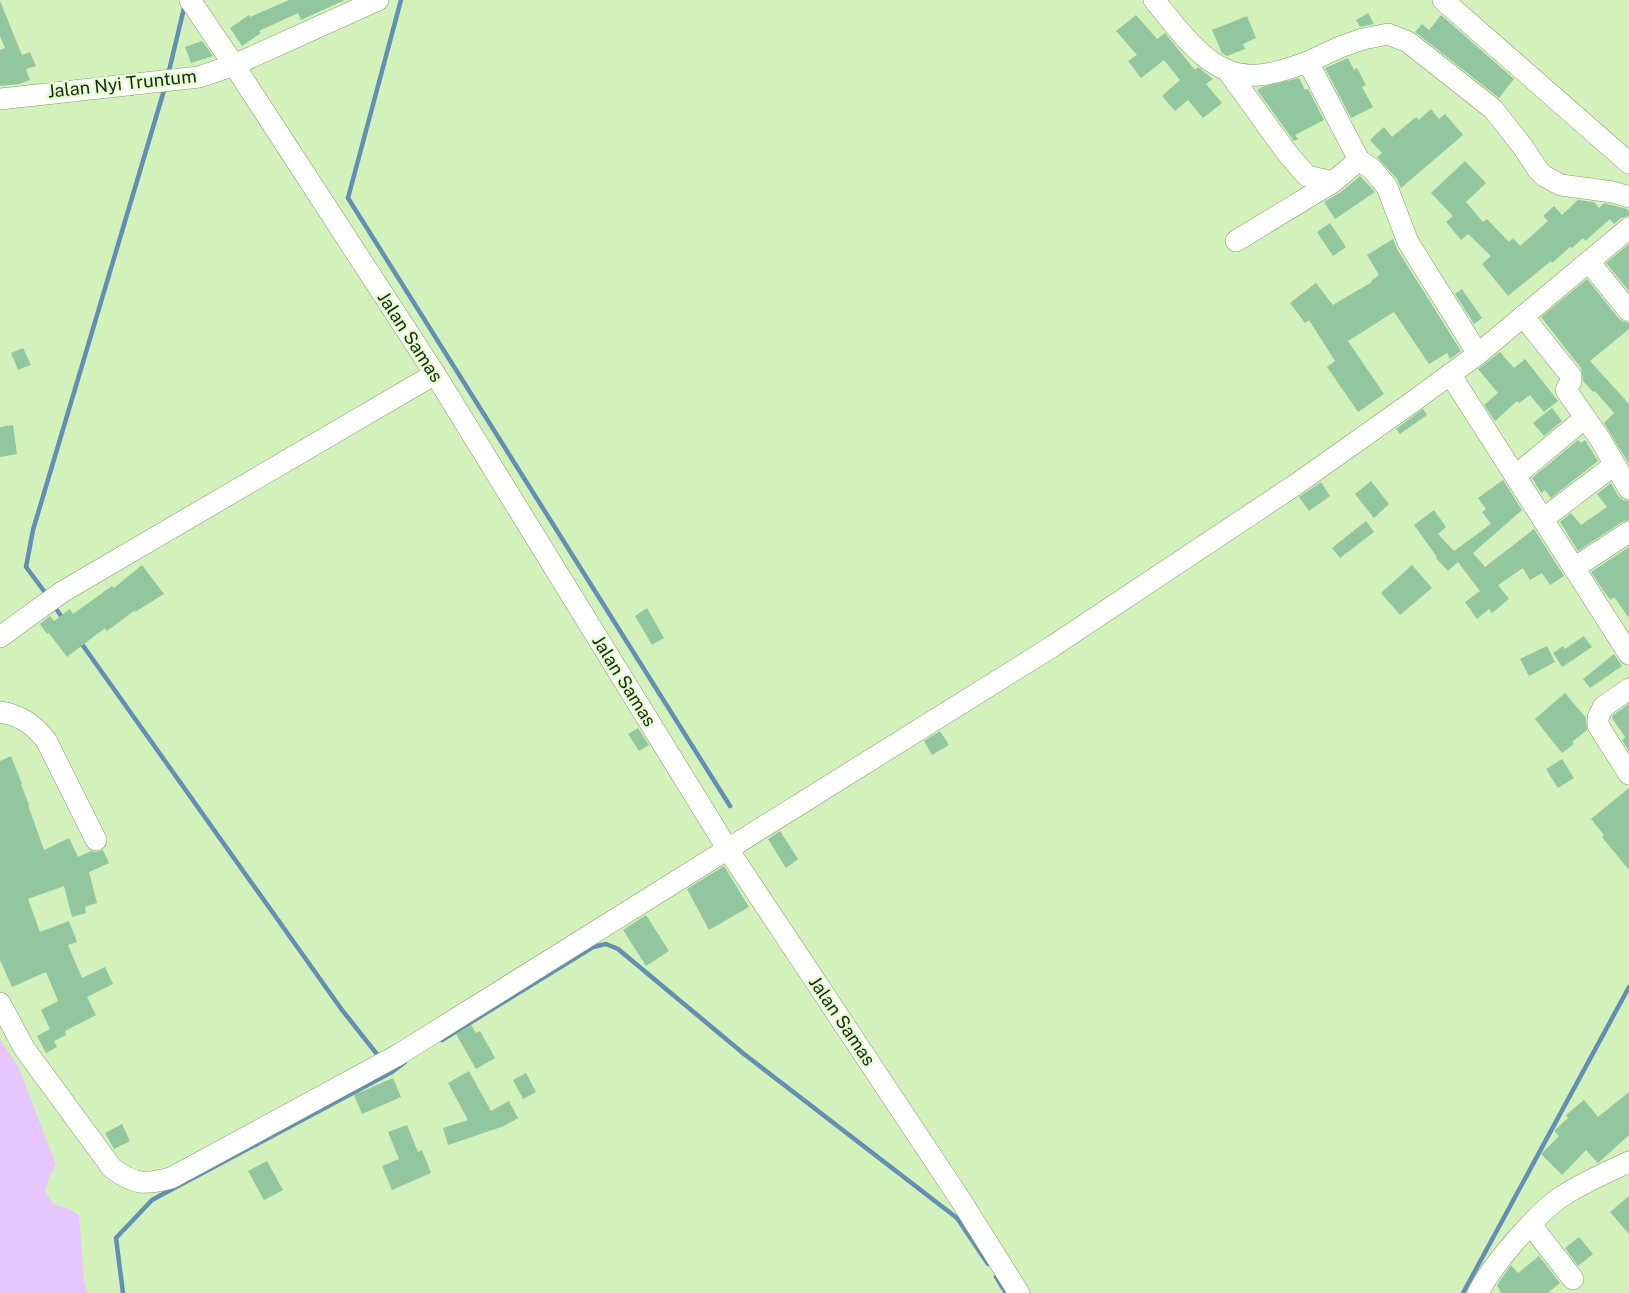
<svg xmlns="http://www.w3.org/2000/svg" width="1629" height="1293" viewBox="0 0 1629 1293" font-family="'Public Sans',sans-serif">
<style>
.green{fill:#e6c6fc}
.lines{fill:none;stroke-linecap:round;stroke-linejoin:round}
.stream{stroke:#648fb4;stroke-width:4.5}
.building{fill:#91c69e}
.minor-casing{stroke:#7f9c68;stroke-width:22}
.minor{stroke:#fff;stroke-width:21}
.labels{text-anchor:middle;stroke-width:5;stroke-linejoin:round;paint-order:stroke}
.street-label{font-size:18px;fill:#1b2611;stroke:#e4fdd1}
</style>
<rect width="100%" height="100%" fill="#d3f2bb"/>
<polygon class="green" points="0,1039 19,1068 56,1165 49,1177 45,1191 53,1204 67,1208 79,1215 84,1280 87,1293 0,1293"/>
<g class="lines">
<g class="stream">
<polyline points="401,0 348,198 730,806"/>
<polyline points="168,75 185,4"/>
<polyline points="47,595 26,567 33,530 165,87"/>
<polyline points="54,606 64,620"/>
<polyline points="79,640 342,1010 380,1058"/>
<polyline points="442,1040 593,947 606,944 618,949 744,1054 957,1218 988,1264"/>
<polyline points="996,1277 1006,1293"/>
<polyline points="123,1293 116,1238 152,1200 392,1072 405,1062"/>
<polyline points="1463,1293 1629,987"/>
</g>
</g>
<g class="building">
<polygon points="289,0 345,0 301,20 298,13 259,31 261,33 242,46 230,28 249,15 250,17"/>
<polygon points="0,1 22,55 30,52 36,66 26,69 30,80 19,84 0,86 0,50 5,48 0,36"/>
<polygon points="1368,13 1374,24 1360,27 1356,20"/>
<polygon points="1136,15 1157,39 1165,33 1195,70 1198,67 1213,79 1206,84 1222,103 1203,118 1188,100 1175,111 1162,96 1180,80 1164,60 1141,78 1128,61 1137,55 1116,31"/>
<polygon points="1441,15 1514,79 1499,98 1415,32 1422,24 1429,30"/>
<polygon points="1247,16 1256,38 1243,44 1245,49 1227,56 1222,53 1212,30"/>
<polygon points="202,41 213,56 191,63 185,47"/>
<polygon points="1348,58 1354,70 1357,68 1366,85 1362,87 1373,107 1351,118 1325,68"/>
<polygon points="1299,78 1305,90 1308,89 1324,120 1295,135 1298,139 1294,141 1257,90 1262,87"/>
<polygon points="1431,109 1439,119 1445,114 1463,135 1401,188 1397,179 1377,157 1382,153 1370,140 1384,127 1392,137 1416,117 1419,120"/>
<polygon points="1465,161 1486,183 1466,202 1483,222 1487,219 1509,242 1513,238 1520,246 1548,221 1543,216 1554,206 1562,215 1578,200 1594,202 1599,208 1604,203 1627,209 1629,212 1629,216 1621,218 1614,224 1610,219 1585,241 1583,238 1572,248 1570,247 1552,263 1551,261 1508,296 1482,264 1491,256 1468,234 1461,240 1446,222 1453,216 1431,193"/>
<polygon points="1360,176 1375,192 1335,219 1324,202 1341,192"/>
<polygon points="1330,223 1346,247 1333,256 1317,232"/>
<polygon points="1393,239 1397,249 1461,351 1450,359 1447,353 1429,364 1394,312 1348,341 1384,394 1358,412 1327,367 1335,361 1309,320 1305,323 1290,303 1316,283 1333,305 1372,282 1371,281 1379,275 1367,255"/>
<polygon points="1629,244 1629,291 1606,263"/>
<polygon points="1587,279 1619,319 1624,322 1629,323 1629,329 1590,361 1629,404 1629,464 1604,423 1614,413 1595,391 1593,392 1583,381 1581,368 1541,317"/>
<polygon points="1462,289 1482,318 1474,324 1455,294"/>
<polygon points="23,348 31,365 18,370 11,353"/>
<polygon points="1500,352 1514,368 1525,359 1558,401 1544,412 1530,395 1519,403 1517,401 1495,421 1484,405 1498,393 1478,369"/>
<polygon points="1552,408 1562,421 1544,436 1533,423"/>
<polygon points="1423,409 1427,415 1400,434 1396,429"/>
<polygon points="13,425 17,454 0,457 0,427"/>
<polygon points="1578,440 1581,443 1585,440 1598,461 1551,498 1545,490 1541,493 1532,478"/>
<polygon points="1503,480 1522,510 1473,553 1485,567 1534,529 1564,576 1550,585 1542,573 1530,580 1523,568 1498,585 1509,599 1492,613 1489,609 1477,619 1465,602 1480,591 1458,562 1448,571 1436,558 1437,557 1414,525 1434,510 1446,527 1438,534 1454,551 1491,524 1482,512 1486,509 1478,498"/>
<polygon points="1371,481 1389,504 1374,518 1355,494"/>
<polygon points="1321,482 1330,496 1309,511 1299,497"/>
<polygon points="1611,483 1618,496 1623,500 1629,501 1629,520 1622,522 1578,551 1560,522 1571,513 1581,525 1607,507 1597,494"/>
<polygon points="1366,521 1374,532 1340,558 1332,548"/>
<polygon points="1629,547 1629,618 1614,597 1611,600 1605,593 1591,572"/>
<polygon points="142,565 164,594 135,612 134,611 107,631 105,628 67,657 49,633 47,634 40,624 50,616 54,621 70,609 73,614 112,586 114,588"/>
<polygon points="1412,565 1432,588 1400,615 1381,593"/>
<polygon points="647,608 664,638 652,645 635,616"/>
<polygon points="1584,636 1592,647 1562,667 1553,653 1563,646 1565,649"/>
<polygon points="1547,646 1555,662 1529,676 1520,659"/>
<polygon points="1614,654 1622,666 1590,688 1583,679"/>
<polygon points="1565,693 1586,718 1587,730 1572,742 1574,744 1562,753 1535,719"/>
<polygon points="1629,704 1629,751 1622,740 1625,737 1612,718 1613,715"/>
<polygon points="638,728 649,745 639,751 628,734"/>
<polygon points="940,731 949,745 932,755 924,741"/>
<polygon points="11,756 22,784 21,784 29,805 28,805 44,850 69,838 78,857 91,851 96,852 103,850 109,863 89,872 97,903 85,907 86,913 72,917 64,886 28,899 40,932 69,921 77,942 68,945 82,978 105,967 113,984 87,997 96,1015 65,1031 66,1035 54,1041 57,1047 46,1053 37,1036 50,1029 41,1010 58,1001 46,972 12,987 0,960 0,761"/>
<polygon points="1562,759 1574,778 1558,788 1546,769"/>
<polygon points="1629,788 1629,870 1602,837 1604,835 1591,819"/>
<polygon points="780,831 798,859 786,868 768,839"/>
<polygon points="724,866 749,907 709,930 687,889"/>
<polygon points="646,915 669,951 646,966 623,930"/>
<polygon points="471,1025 476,1033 480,1031 495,1058 476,1069 456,1034"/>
<polygon points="469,1071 491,1111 509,1101 518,1118 504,1126 448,1145 443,1128 468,1120 448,1083"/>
<polygon points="526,1073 536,1092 523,1099 513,1080"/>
<polygon points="393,1078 401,1097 362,1114 354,1095"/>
<polygon points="1629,1092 1629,1135 1598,1163 1586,1150 1562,1175 1541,1154 1559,1136 1554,1131 1568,1118 1566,1115 1584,1100 1598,1117"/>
<polygon points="122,1124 130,1141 114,1149 105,1133"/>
<polygon points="407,1125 418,1152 422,1150 431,1173 392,1190 382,1166 399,1159 388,1132"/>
<polygon points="267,1161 283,1190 264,1200 248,1171"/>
<polygon points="1629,1196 1629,1234 1610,1212"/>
<polygon points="1579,1237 1593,1254 1578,1266 1565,1248"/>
<polygon points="1539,1256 1560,1283 1548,1293 1501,1293 1497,1285 1511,1265 1518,1273"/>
</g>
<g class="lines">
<defs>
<g id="minor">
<polyline points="190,0 234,65 435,374 727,848 960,1199 1019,1293"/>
<path d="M1154,0C1181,32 1211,80 1259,75C1276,74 1292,67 1308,62L1359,160L1372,169L1387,187L1408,242L1478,354"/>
<polyline points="1443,0 1629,163"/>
<polyline points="1308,62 1340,47 1363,39 1388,34 1408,42 1493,109 1523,147 1538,170 1544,176 1561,185 1613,192 1629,197"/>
<polyline points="1227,70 1287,153 1307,176 1333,182"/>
<polyline points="0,99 199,77 234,65 378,0"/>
<polyline points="1236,241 1333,182 1359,160"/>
<polyline points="1589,262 1629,311"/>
<polyline points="1523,316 1571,376 1571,381 1566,390 1600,439 1629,489"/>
<polyline points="1450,374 1629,654"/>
<polyline points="1515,476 1585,418"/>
<polyline points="1543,519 1614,465"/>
<polyline points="1574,568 1629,532"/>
<polyline points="0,637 62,592 435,374"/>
<polyline points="1629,689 1603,707 1598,718 1598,725 1604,735 1629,774"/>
<path d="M0,712C20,715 33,724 46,740L96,840"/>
<path d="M0,1003L24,1048L112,1168C135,1185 144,1185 171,1178L398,1055L1053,646L1298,483L1411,403L1478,354L1629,228"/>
<polyline points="1531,1225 1573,1279"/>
<path d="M1478,1293C1492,1265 1535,1215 1561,1197C1582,1183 1605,1173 1629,1162"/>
</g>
</defs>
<use href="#minor" class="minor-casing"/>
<use href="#minor" class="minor"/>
</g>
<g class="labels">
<g class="street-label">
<text transform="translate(122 84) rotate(-6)" y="6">Jalan Nyi Truntum</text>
<text transform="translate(410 337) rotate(57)" y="6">Jalan Samas</text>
<text transform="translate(624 681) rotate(58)" y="6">Jalan Samas</text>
<text transform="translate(842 1021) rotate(56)" y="6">Jalan Samas</text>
</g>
</g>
</svg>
